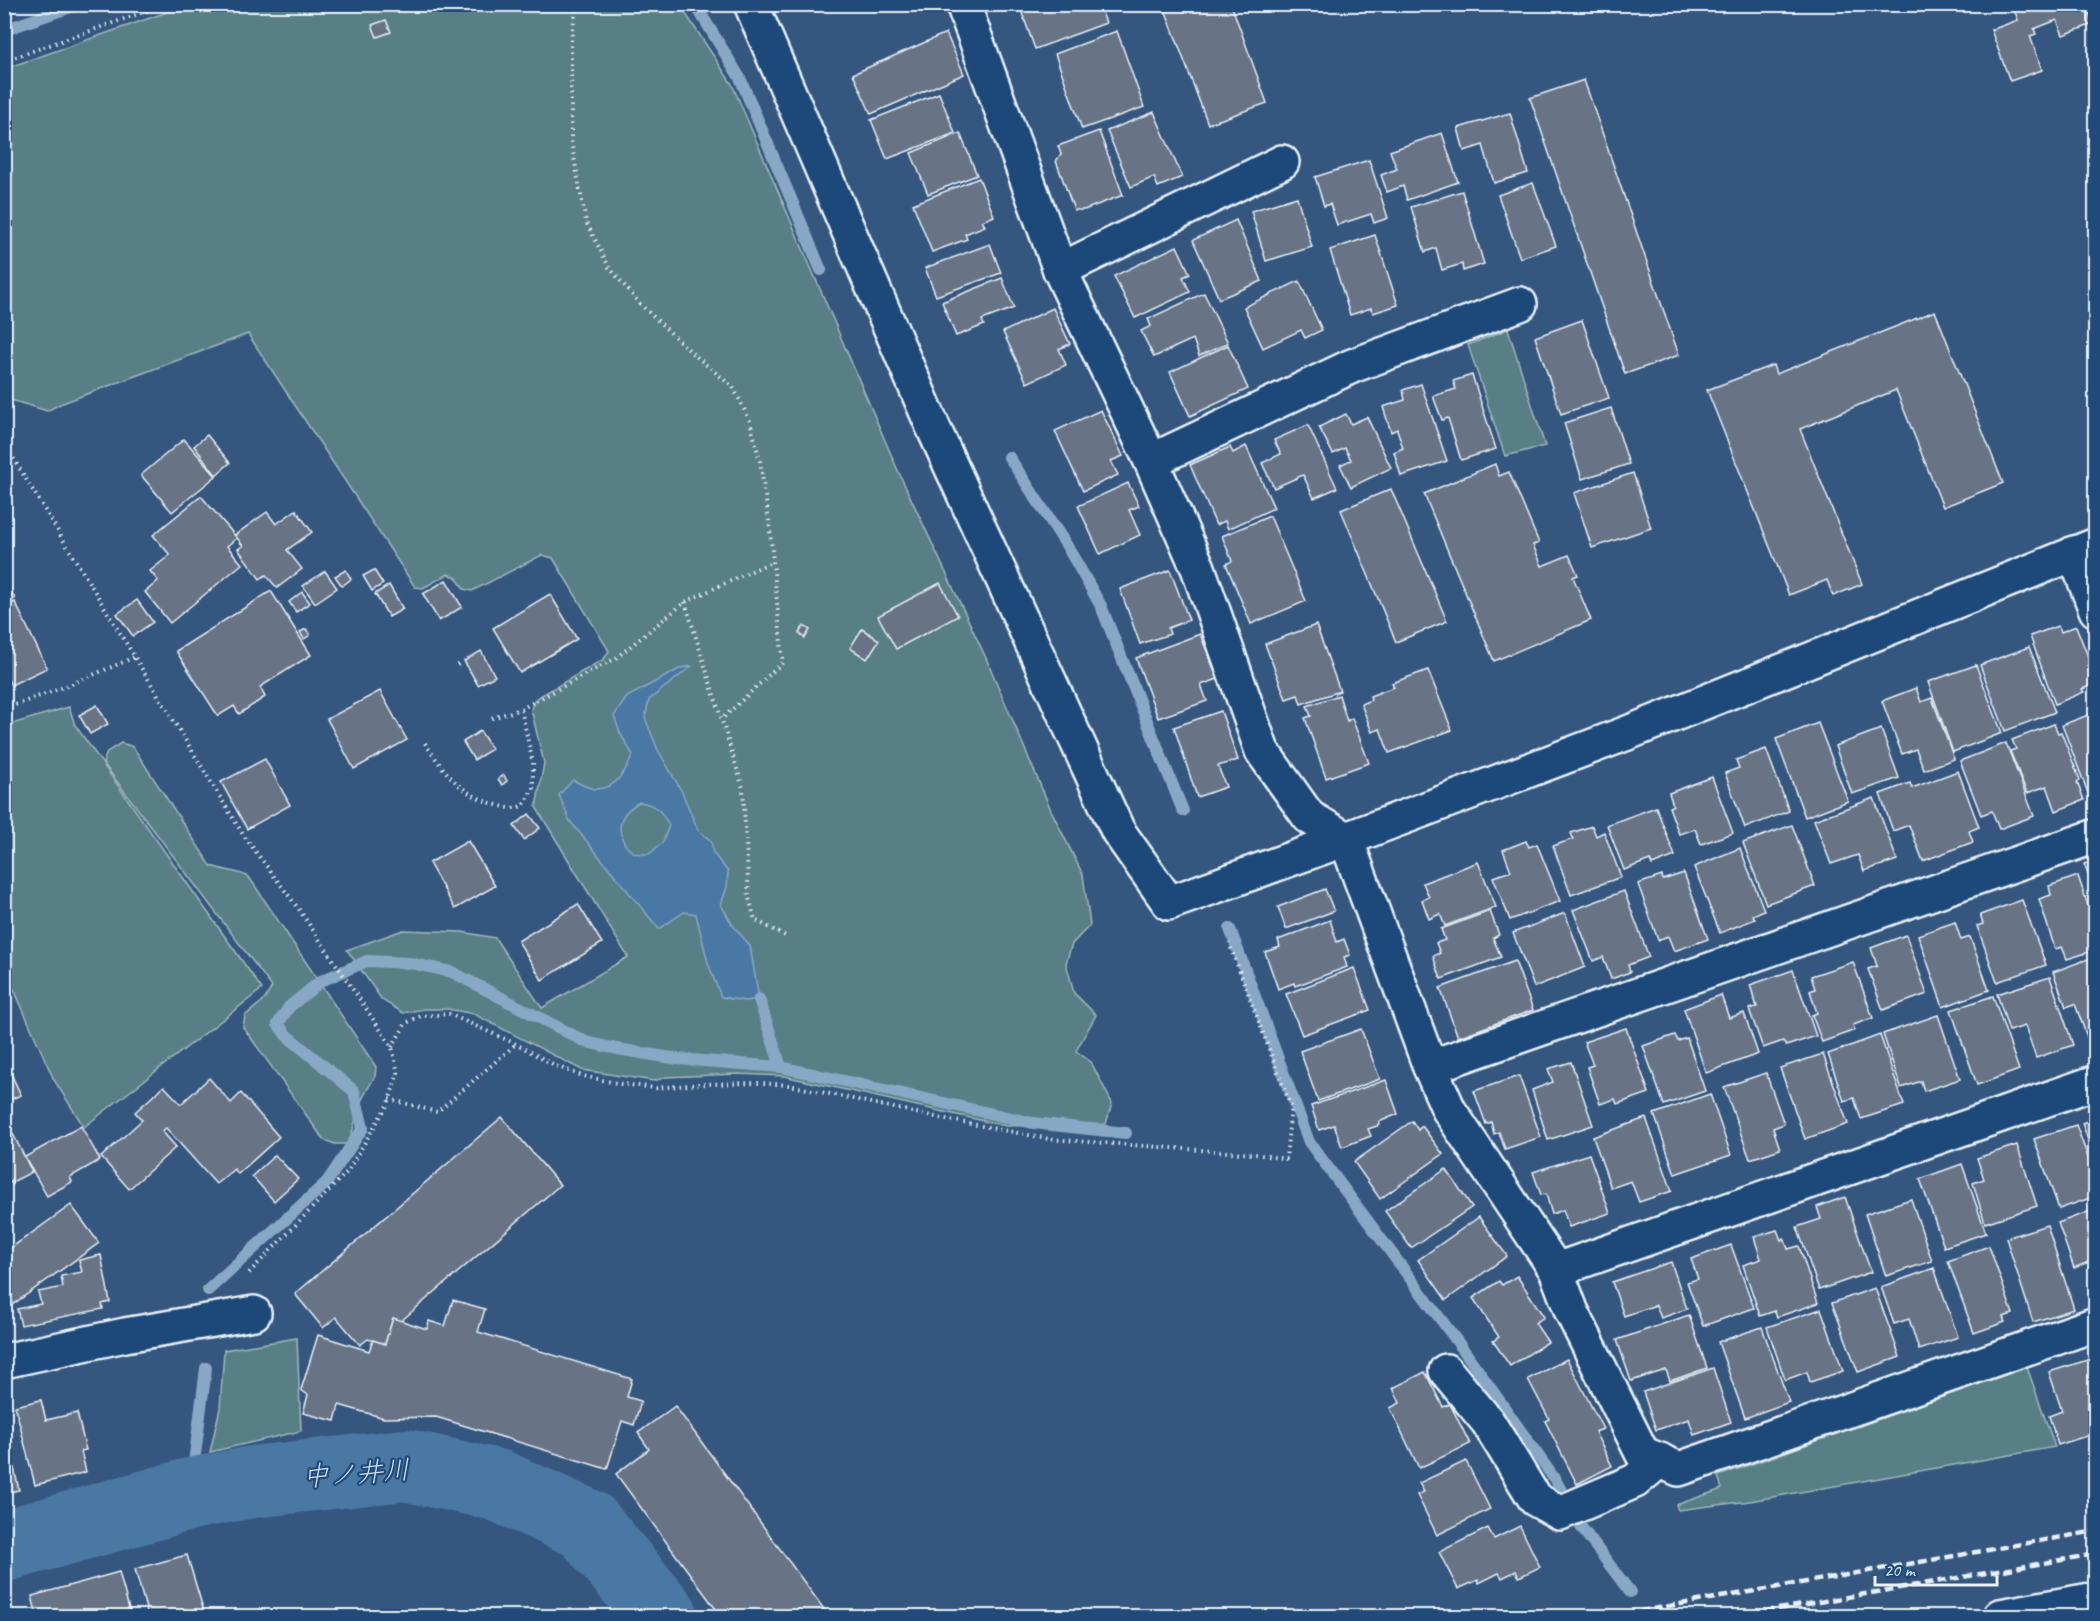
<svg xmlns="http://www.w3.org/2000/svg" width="2100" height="1621" viewBox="0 0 2100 1621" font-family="Caveat,'Klee One',sans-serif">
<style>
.green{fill:#587f85;stroke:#a0b8be;stroke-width:1.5}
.water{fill:#4978a5;stroke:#89a8c6;stroke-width:1.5;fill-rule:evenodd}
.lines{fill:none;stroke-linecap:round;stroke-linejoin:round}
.stream{stroke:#89a8c6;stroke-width:12}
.river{stroke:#4978a5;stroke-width:72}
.building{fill:#677386;stroke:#e8f1f8;stroke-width:1.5}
.minor-casing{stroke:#e8f1f8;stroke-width:38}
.tertiary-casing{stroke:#e8f1f8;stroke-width:38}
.path{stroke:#e8f1f8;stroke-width:4;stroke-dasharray:1.5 4.5;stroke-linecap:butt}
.minor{stroke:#1f4a7a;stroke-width:33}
.tertiary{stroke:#1f4a7a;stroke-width:33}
.rail{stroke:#e8f1f8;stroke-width:4.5;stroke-dasharray:9 4.5;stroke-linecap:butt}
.labels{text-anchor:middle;stroke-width:4.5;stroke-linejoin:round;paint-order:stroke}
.water-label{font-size:27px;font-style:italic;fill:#d0dfec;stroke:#1f4a7a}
</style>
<rect width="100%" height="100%" fill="#35567e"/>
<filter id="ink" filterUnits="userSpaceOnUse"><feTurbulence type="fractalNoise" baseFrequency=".0167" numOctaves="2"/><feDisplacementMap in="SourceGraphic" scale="12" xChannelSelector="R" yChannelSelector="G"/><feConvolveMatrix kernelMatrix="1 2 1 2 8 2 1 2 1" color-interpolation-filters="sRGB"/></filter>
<g filter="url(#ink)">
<g class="green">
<polygon points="187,5 680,5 732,84 899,473 986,658 1051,810 1083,875 1090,925 1072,944 1066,963 1074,993 1096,1015 1076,1051 1091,1062 1112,1103 1106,1124 1006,1126 784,1076 737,1074 666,1077 654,1081 582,1070 474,1014 448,1009 424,1009 403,1013 382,1000 347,950 403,930 462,932 495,938 542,1008 628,957 536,807 544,763 531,709 535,699 604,659 609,651 553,558 542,555 472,591 464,589 456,577 448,574 423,588 415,587 248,334 60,404 47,411 11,400 4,391 4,69"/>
<polygon points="1508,329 1545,446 1505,456 1468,345"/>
<polygon points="69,707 75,725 262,989 84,1127 54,1080 5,969 5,726"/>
<path d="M121,743L133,747L211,866C224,871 237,870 249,877L376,1067L375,1076L361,1101L350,1139L347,1144H335L324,1140L243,1027L245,1016L265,999L272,987L103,763L107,752Z"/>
<polygon points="297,1338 301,1431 210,1452 220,1408 224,1350"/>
<polygon points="2027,1367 2055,1447 1750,1501 1678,1510 1676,1505 1722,1489 1718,1476"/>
</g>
<path class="water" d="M692,666L649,700L645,718L658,750L682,792L698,830L711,841L713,853L728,872L727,887L721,905L732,924L750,946L759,999L745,1001L721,997L708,963L696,914L684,912L659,929L570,821L559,795L573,780C579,783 589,789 596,789C617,789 625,771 633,755L620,733L614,716L627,697L681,668ZM639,802C656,804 661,811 669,825L663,842L649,854C645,854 639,854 635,853C623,848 617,830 622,819C625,811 632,807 639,802Z"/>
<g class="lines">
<g class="stream">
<polyline points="695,4 740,78 821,270"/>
<polyline points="4,30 79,4"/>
<polyline points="1009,457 1067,546 1101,606 1183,811"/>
<polyline points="1230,929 1309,1142 1465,1352 1556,1481 1581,1527 1630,1592"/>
<polyline points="759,999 781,1067 1033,1123 1126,1133"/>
<polyline points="208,1290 327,1182 363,1128 354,1091 286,1035 278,1024 289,1007 321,981 367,961 410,963 452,972 586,1042 617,1049 678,1059 781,1067"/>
<polyline points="190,1494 206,1368"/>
</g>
<polyline class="river" points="4,1546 190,1494 252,1482 405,1465 497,1485 587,1525 662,1616"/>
</g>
<g class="building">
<polygon points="1037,4 1099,4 1106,23 1035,49 1021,10"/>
<polygon points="1163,4 1231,4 1267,103 1208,124"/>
<polygon points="2012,4 2086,4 2093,24 2063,35 2057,20 2034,29 2036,34 2030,36 2042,70 2010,81 1991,30 2018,20"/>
<polygon points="386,20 391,32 377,37 372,25"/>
<polygon points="1117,31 1144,107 1082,129 1055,54"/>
<polygon points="946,33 964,74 871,114 853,74"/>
<polygon points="1584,80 1679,355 1625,374 1530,98"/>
<polygon points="939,93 955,133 887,159 871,120"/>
<polygon points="1154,112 1182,177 1158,187 1154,177 1131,187 1107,131"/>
<polygon points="1510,113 1528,173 1494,183 1483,145 1464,151 1458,128"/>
<polygon points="1099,131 1123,195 1084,210 1074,210 1056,161 1061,154 1058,146"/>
<polygon points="960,133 977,175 928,194 911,153"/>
<polygon points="1442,133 1458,182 1407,200 1403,186 1387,192 1381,175 1397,169 1390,151"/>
<polygon points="1369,160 1388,218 1374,223 1371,214 1337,225 1330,204 1324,206 1315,177"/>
<polygon points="979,178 994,216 982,221 985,226 965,234 967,239 932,252 913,204"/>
<polygon points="1533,183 1556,246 1520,258 1498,195"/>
<polygon points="1462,191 1484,264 1463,271 1462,264 1442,270 1436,248 1425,252 1411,207"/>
<polygon points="1297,197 1312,247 1266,261 1251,211"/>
<polygon points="1236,220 1262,281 1219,299 1193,240"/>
<polygon points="1375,235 1398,305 1373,313 1371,308 1350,315 1330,250"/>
<polygon points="990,244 1001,273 936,296 925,268"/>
<polygon points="1177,246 1190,274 1183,277 1190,292 1135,318 1114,276"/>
<polygon points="1002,278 1014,308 982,320 984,325 956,336 942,302"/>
<polygon points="1299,281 1322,330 1305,338 1301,330 1263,348 1244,307"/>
<polygon points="1204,293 1228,343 1199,356 1193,339 1154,357 1141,331 1151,326 1148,319"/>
<polygon points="1053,308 1070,344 1059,349 1066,365 1027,383 1003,332"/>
<polygon points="1935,311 2003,483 1943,507 1896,390 1800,429 1862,584 1833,596 1827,580 1789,595 1707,390 1773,365 1776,374"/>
<polygon points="1582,320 1609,398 1561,414 1535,337"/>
<polygon points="1228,345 1248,389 1190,416 1170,372"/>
<polygon points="1472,375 1496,449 1461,460 1448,418 1442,420 1433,396 1456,389 1453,381"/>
<polygon points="1421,384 1447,461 1401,476 1394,452 1403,448 1397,429 1391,432 1383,407 1405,400 1403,390"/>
<polygon points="1611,408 1629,464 1582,479 1564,423"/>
<polygon points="1101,410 1123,456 1111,461 1118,475 1083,491 1055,431"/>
<polygon points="1346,414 1351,424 1367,417 1391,468 1351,487 1340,465 1351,460 1345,448 1333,454 1319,427"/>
<polygon points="1308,425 1337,488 1314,498 1303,475 1274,488 1262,463 1281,454 1274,440"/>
<polygon points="207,435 230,463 216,475 194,446"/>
<polygon points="184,439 216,476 172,512 141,475"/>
<polygon points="1246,446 1274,508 1228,529 1225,521 1216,525 1190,465 1230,447 1233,453"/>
<polygon points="1495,464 1499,476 1509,472 1539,543 1533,545 1542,566 1569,555 1578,575 1573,577 1591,620 1494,661 1424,494"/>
<polygon points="1633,473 1651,528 1592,548 1574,493"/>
<polygon points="1128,483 1139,506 1129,510 1140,535 1100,554 1078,506"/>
<polygon points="1391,489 1447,621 1396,642 1341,510"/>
<polygon points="201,496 237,538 227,546 242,564 170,623 145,592 158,581 150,571 170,555 153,535"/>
<polygon points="296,510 312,532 287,550 302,569 277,588 266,575 260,579 238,549 243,546 235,535 267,512 276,524"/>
<polygon points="1270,516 1306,601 1251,624 1226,564 1232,561 1222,536"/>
<polygon points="346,570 351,579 342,586 335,576"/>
<polygon points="374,570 383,584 372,591 363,576"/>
<polygon points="1170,570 1189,620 1168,628 1170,634 1140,644 1120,589"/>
<polygon points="325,571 337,588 315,603 303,586"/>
<polygon points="4,577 15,599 4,604"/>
<polygon points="446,580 462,607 439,621 423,594"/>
<polygon points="940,583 958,616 896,649 878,616"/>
<polygon points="389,585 403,609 389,617 375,594"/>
<polygon points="271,591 311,655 260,687 265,697 239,714 234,706 218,716 176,651"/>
<polygon points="302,592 310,603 296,612 289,602"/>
<polygon points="550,594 577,639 520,673 493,628"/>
<polygon points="137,600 153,622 133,636 117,614"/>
<polygon points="15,602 47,668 11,685 4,672 4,607"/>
<polygon points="1316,625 1340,691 1301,704 1298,695 1286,699 1265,644"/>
<polygon points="804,626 810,630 805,638 799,633"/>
<polygon points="2058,626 2061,632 2076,626 2096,677 2096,684 2082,689 2084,692 2055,704 2030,636"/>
<polygon points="306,629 310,635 304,639 300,632"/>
<polygon points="862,629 879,640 867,659 850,648"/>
<polygon points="1200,634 1218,679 1201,685 1207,701 1158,718 1136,658"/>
<polygon points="2029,647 2055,712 2005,731 1980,665"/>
<polygon points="481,651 495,676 478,685 464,661"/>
<polygon points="1976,665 2002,733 1953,752 1928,682"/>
<polygon points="1428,670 1452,730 1389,753 1380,729 1372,732 1361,704 1371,700 1370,696 1394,687 1392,683"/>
<polygon points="1916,688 1921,702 1932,698 1954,759 1924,770 1916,749 1902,754 1882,701"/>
<polygon points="380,691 407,740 354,769 327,719"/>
<polygon points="1339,695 1347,721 1352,718 1369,763 1326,778 1305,718 1311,716 1307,706"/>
<polygon points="97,705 108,724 90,734 79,715"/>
<polygon points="1221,711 1238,760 1218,766 1226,787 1197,797 1174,727"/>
<polygon points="2096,712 2096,805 2093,806 2062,725"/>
<polygon points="1818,723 1848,801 1805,817 1776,739"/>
<polygon points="2054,724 2058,733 2061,732 2080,780 2077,782 2084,800 2056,811 2047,786 2027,793 2010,751 2016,749 2012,740"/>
<polygon points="1881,729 1899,778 1852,794 1835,746"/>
<polygon points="480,731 492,749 474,760 463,742"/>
<polygon points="2006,743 2034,816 1999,829 1992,811 1981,815 1960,761"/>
<polygon points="1766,749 1789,811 1745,828 1725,773 1739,768 1736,760"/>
<polygon points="265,759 290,805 247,829 221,782"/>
<polygon points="1958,771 1979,827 1969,831 1973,842 1923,861 1909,825 1893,831 1880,794 1910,783 1912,788"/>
<polygon points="504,775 507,781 502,785 498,779"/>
<polygon points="1712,777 1733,833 1701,844 1695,829 1679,834 1669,807 1673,805 1669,793"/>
<polygon points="1874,798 1897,860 1864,871 1858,855 1831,864 1814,820"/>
<polygon points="1656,807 1675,856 1652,865 1650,860 1624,870 1607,825"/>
<polygon points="529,814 540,828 524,840 514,826"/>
<polygon points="1792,825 1815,886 1766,904 1743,843"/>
<polygon points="1592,826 1596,836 1604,832 1621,877 1571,895 1553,846 1573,839 1571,833"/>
<polygon points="468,841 495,886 455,909 429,863"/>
<polygon points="1526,841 1529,847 1537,844 1560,901 1510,920 1493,877 1511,871 1503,850"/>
<polygon points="1740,848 1764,910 1753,915 1755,919 1720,933 1694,867"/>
<polygon points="2096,860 2096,895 2084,864"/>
<polygon points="1478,862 1496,907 1445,926 1440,914 1429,919 1422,900 1429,897 1423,883"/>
<polygon points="1684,873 1708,939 1674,951 1668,936 1658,940 1638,884 1662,876 1663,880"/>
<polygon points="2078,876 2096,929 2096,950 2067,959 2062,947 2055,949 2039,899 2051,895 2049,886"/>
<polygon points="1325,889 1334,911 1286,929 1278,907"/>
<polygon points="1624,891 1649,957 1628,965 1630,972 1611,979 1603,957 1593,961 1573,910"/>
<polygon points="2022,900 2046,965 1997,982 1977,926 1983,924 1980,915"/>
<polygon points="578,904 602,943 542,980 518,941"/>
<polygon points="1490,911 1499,935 1493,938 1501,957 1441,979 1433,956 1440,953 1436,943 1445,940 1441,929"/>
<polygon points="1565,913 1585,967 1534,987 1513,933"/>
<polygon points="1330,920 1337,942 1344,939 1350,955 1344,957 1347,967 1295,986 1294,983 1278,989 1265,952 1280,947 1278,940"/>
<polygon points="1955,922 1961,940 1970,937 1989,990 1943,1007 1918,935"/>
<polygon points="1906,935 1927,994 1883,1010 1868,969 1877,966 1871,948"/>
<polygon points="2096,956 2096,1043 2090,1045 2075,1004 2066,1007 2053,972"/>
<polygon points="1515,961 1533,1010 1458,1037 1440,988"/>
<polygon points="1853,962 1873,1018 1853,1025 1855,1030 1822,1042 1812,1015 1817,1013 1810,991 1815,989 1811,976"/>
<polygon points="1354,968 1370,1010 1302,1035 1286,994"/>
<polygon points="1793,970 1816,1036 1786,1046 1783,1041 1763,1048 1749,1009 1757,1007 1750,985"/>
<polygon points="2050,977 2073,1045 2036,1058 2025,1026 2009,1031 1997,994"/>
<polygon points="1721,995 1729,1018 1744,1013 1758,1054 1706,1073 1684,1009"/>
<polygon points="1993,996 2019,1070 1977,1085 1951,1010"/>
<polygon points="4,1012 10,1023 4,1026"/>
<polygon points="1938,1015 1960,1079 1924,1091 1921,1081 1901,1088 1883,1034"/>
<polygon points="1626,1028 1649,1093 1617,1104 1615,1099 1600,1104 1587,1067 1593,1065 1584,1042"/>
<polygon points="1361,1029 1380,1079 1318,1101 1300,1051"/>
<polygon points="1675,1035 1678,1041 1687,1038 1705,1091 1664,1105 1643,1046"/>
<polygon points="1880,1035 1904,1105 1861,1119 1854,1098 1844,1101 1828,1054"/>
<polygon points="1823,1054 1848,1124 1805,1139 1780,1068"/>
<polygon points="4,1059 21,1095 4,1102"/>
<polygon points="1571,1062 1593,1125 1548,1140 1532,1090 1553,1082 1548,1069"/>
<polygon points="1766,1073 1784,1124 1773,1128 1780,1149 1750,1159 1724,1087"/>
<polygon points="1519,1076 1541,1137 1505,1149 1499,1132 1494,1134 1491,1122 1486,1124 1474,1091"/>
<polygon points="209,1078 231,1103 241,1093 279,1137 238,1174 234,1169 216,1184 166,1128 162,1131 176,1147 129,1189 101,1157 142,1120 135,1112 164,1086 181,1104"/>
<polygon points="1386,1080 1398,1114 1379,1122 1380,1125 1368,1129 1371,1136 1342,1147 1334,1125 1319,1130 1311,1106"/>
<polygon points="1710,1094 1731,1155 1675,1174 1654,1114"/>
<polygon points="4,1116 32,1172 4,1186"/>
<polygon points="502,1117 560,1185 401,1321 393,1318 385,1344 368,1339 360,1345 336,1317 323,1328 295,1294"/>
<polygon points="1646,1118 1672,1191 1639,1202 1631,1181 1611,1188 1593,1137"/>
<polygon points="2096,1118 2096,1162 2082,1123"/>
<polygon points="1412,1121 1418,1130 1422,1126 1443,1154 1380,1199 1354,1162"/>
<polygon points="2076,1125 2096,1179 2096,1196 2059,1209 2034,1139"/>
<polygon points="81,1126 100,1160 70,1177 72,1182 47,1196 25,1157"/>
<polygon points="2017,1145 2037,1206 1985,1223 1973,1183 1984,1179 1977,1158"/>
<polygon points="1589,1154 1610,1213 1569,1227 1563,1210 1552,1214 1546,1194 1541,1195 1533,1172"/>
<polygon points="275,1155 298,1179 274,1201 252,1176"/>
<polygon points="1962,1164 1986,1233 1944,1247 1920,1179"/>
<polygon points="1446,1169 1472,1207 1411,1248 1385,1211"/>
<polygon points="1845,1197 1871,1272 1819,1290 1797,1227 1821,1219 1817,1207"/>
<polygon points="1911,1199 1932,1261 1886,1276 1865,1214"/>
<polygon points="71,1205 99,1243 12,1305 4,1294 4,1253"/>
<polygon points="2096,1209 2096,1273 2091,1261 2074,1268 2058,1223"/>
<polygon points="1479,1217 1507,1256 1446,1300 1418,1260"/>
<polygon points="2047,1225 2074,1309 2033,1322 2006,1238"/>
<polygon points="1777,1230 1781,1240 1784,1238 1788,1249 1799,1246 1818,1303 1777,1317 1775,1311 1760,1316 1743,1265 1761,1259 1754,1237"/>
<polygon points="1731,1245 1754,1308 1703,1326 1687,1282 1698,1279 1691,1259"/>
<polygon points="1989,1246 2013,1314 2003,1317 2005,1322 1974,1333 1948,1261"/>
<polygon points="101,1255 110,1302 102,1304 103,1309 21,1325 17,1309 41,1304 38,1292 63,1287 61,1276 82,1272 79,1260"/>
<polygon points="1671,1262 1687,1309 1661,1318 1656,1305 1624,1316 1612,1282"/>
<polygon points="1934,1268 1958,1337 1919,1350 1909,1319 1894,1324 1881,1287"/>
<polygon points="1517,1276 1544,1317 1535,1323 1548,1342 1510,1366 1493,1341 1499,1337 1473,1298 1499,1281 1502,1285"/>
<polygon points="1875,1288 1900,1357 1858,1372 1832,1303"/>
<polygon points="453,1300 485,1309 478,1332 632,1379 627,1397 641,1401 634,1425 622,1421 607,1469 436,1417 384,1418 339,1405 335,1421 303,1413 308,1395 301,1390 318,1335 369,1351 373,1340 385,1344 393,1318 427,1329 429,1321 445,1326"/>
<polygon points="1821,1309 1843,1371 1810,1382 1807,1372 1785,1380 1767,1327"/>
<polygon points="1689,1315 1707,1368 1670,1381 1666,1370 1631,1381 1617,1340"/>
<polygon points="1762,1327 1789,1402 1745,1418 1718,1342"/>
<polygon points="1567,1359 1603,1429 1595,1432 1612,1466 1577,1484 1545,1421 1549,1419 1528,1379"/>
<polygon points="2091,1359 2096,1372 2096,1433 2058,1445 2049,1416 2062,1411 2049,1372"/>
<polygon points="1713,1368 1731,1422 1694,1435 1689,1419 1656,1430 1643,1392"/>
<polygon points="1425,1372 1443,1407 1450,1404 1470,1444 1419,1468 1390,1408 1400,1403 1393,1388"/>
<polygon points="41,1400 46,1420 77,1413 86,1450 81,1451 86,1472 35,1485 15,1406"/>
<polygon points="675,1406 829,1616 721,1616 616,1474 649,1449 638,1433"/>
<polygon points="4,1437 7,1437 19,1490 4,1493"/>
<polygon points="1466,1461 1490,1509 1437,1535 1417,1495 1424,1492 1419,1483"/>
<polygon points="1520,1526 1540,1567 1519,1577 1516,1571 1502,1578 1499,1573 1479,1583 1478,1580 1458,1589 1439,1552 1488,1528 1494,1539"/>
<polygon points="187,1555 205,1615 148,1616 135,1569"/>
<polygon points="119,1572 131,1616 37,1616 32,1596"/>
</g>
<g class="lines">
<defs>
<g id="minor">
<polyline points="963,4 1060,270 1151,461 1198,568 1262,751 1309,817 1346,839 1430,1067 1449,1110 1556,1270 1571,1310 1642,1453 1679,1469 2096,1324"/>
<polyline points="1060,270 1282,162"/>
<polyline points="1151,461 1352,366 1520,304"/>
<polyline points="2074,553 2096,610"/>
<polyline points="1430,1067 2096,836"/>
<polyline points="1556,1270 2096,1082"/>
<polyline points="4,1361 125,1335 254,1313"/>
<polyline points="1446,1371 1488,1422 1535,1499 1560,1513 1635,1481 1660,1460"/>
<polyline points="2000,1616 2096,1599"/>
</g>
<polyline id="tertiary" points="751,4 933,427 1118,831 1169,903 1346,839 1630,732 2096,545"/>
</defs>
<use href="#minor" class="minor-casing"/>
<use href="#tertiary" class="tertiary-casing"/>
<g class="path">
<polyline points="577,4 571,39 571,141 586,222 609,267 640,304 692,353 733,387 750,421 760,461 769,521 783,662 722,719"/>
<polyline points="4,61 167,4"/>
<polyline points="4,443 244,836 298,908 392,1047 398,1073 388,1104 347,1172 247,1275"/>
<polyline points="685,602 743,788 749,898 755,920 787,937"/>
<polyline points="457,665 460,663"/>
<polyline points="4,709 67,686 135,657"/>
<polyline points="492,718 521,709 616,658 685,602 773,561"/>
<path d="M425,743C446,774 460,794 497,805C508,808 514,810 524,805L533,788V763L521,709"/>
<polyline points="392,1047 406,1023 421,1016 449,1014 516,1044 558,1067 583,1076 621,1084 656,1088 700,1084 760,1083 789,1085 935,1117 1049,1139 1255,1154 1286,1159 1291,1107 1229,943"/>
<polyline points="389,1099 437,1112 516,1044"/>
</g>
<use href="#minor" class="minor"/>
<use href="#tertiary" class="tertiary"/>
<g class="rail">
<polyline points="1613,1616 2096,1531"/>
<polyline points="1738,1616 2096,1554"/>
</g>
</g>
</g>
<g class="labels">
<g class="water-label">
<text transform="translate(356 1473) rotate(-4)" y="9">中ノ井川</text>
</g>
</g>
<rect width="2100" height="1621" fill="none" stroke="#1f4a7a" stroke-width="24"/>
<rect x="12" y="12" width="2076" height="1597" fill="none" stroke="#e8f1f8" stroke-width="2" filter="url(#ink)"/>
<path d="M1875 1576v9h122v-9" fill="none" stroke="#e8f1f8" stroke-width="3"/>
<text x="1884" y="1576" font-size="18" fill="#e8f1f8" stroke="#1f4a7a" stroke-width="4.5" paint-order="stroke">20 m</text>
</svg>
